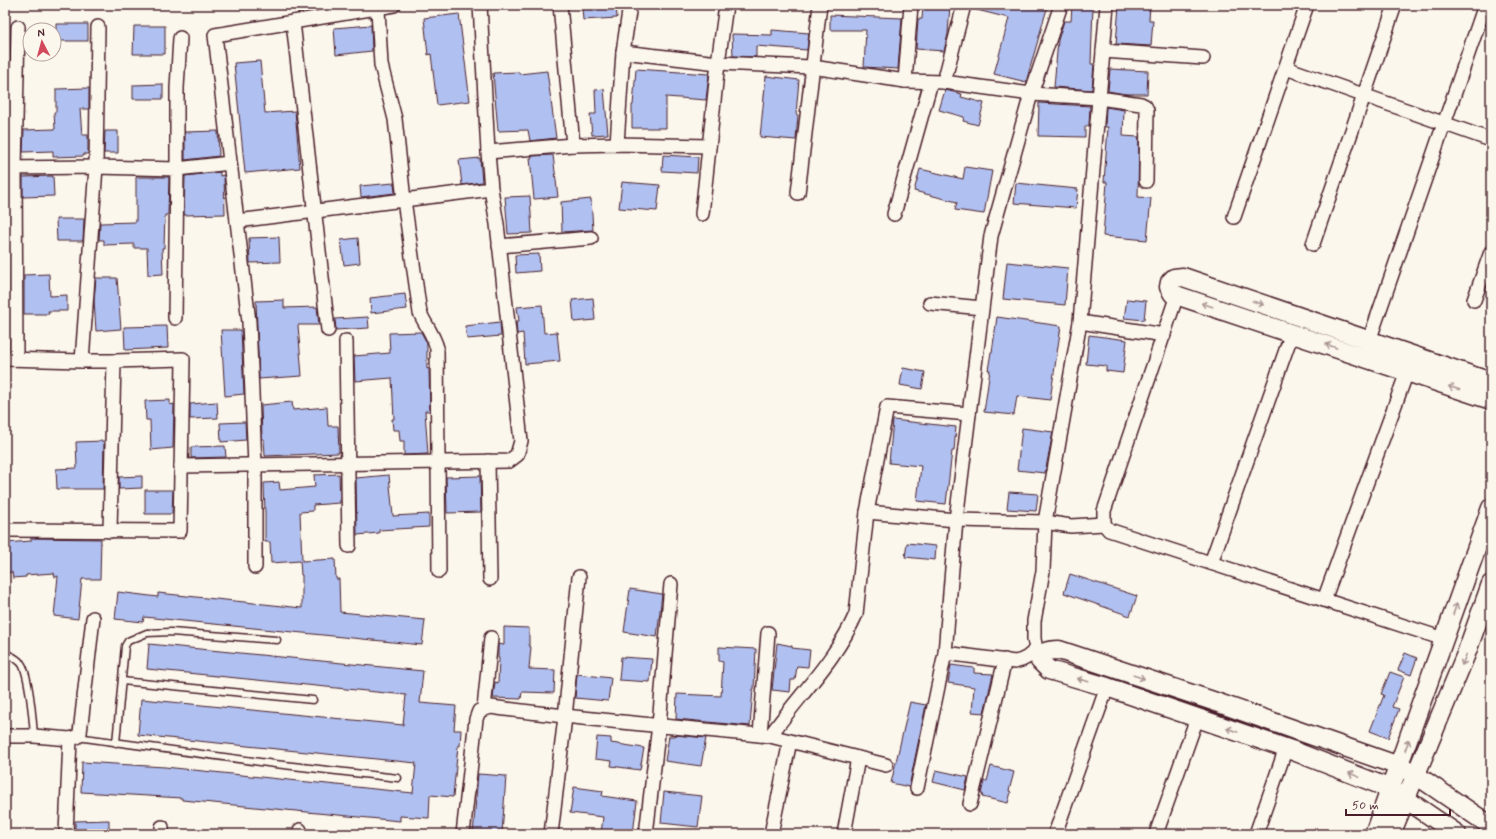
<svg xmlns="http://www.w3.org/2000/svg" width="1496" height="839" viewBox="0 0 1496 839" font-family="Mynerve,sans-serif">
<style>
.building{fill:#b0c0f0;stroke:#4a1f2b}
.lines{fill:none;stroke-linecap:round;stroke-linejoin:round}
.lane-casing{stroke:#4a1f2b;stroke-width:9}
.street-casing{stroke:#4a1f2b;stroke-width:16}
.secondary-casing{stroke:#4a1f2b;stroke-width:21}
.lane{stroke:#fbf7ec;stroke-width:6}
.street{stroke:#fbf7ec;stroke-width:13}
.secondary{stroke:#fbf7ec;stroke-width:18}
.oneway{stroke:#ab9695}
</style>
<rect width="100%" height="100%" fill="#fbf7ec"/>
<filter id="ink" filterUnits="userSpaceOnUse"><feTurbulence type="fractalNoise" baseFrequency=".025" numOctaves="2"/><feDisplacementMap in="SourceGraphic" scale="8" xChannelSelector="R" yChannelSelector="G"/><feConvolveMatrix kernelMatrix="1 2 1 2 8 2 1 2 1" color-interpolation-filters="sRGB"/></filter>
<g filter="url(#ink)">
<g class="building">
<polygon points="923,5 950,5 948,34 944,51 916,49 918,19 922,19"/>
<polygon points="973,5 1048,5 1026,82 994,74 1009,18 973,9"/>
<polygon points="1072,5 1093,5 1091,64 1094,64 1092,90 1054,87 1058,40 1064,21 1071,21"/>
<polygon points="1119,5 1150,5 1149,20 1153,20 1151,46 1116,44"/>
<polygon points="616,6 617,18 583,20 582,8"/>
<polygon points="459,14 470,101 437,105 431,54 428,55 424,18"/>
<polygon points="830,15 902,18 898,69 864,67 866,30 830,30"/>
<rect x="56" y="24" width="32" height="17"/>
<polygon points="371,25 372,51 336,55 334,28"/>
<polygon points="134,26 165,26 165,54 133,54"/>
<polygon points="772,30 809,33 807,50 756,46 756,57 733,56 732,34 772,35"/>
<polygon points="260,61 265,113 295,111 300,168 245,173 234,63"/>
<polygon points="636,69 709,74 706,100 666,97 666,128 632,128 632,105 633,105"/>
<polygon points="1110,69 1148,71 1147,94 1125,94 1108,91"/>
<polygon points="547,71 556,138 530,141 528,130 498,131 493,73 519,72 519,74"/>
<polygon points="766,76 799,80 796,114 798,115 796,140 760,137"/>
<polygon points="163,84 163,99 133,99 133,85"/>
<polygon points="89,88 89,109 80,109 82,135 88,135 88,154 84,154 84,156 53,157 53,151 23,152 24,130 55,129 54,112 56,112 56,89"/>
<polygon points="604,89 608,134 592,135 590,114 596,114 595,90"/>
<polygon points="945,90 962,94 961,97 984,103 978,125 963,121 964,117 939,110"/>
<polygon points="1039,103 1090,106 1089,126 1085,126 1085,137 1038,136"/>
<polygon points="1106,107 1124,110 1123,136 1139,137 1138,197 1151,198 1147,240 1103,236 1107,182 1104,182 1108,127 1105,127"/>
<polygon points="105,131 118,131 118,153 104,153"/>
<polygon points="218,131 219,156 185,160 185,132"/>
<polygon points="553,155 558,197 534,199 530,158 532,158 532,156"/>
<polygon points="663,155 698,157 697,173 662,171"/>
<polygon points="480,158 482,182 462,185 459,160"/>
<polygon points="965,167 992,171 984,214 955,210 957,202 914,191 920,169 963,179"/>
<polygon points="220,172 220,176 224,175 225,214 184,215 185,176"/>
<polygon points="53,176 54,196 23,197 23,177"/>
<polygon points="136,177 169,177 168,215 165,215 164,248 162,248 163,274 148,275 147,248 134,248 134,244 104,245 104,240 99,240 100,223 136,222"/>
<polygon points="622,182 660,185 657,211 619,208"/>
<polygon points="394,183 395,193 361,197 360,186"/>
<polygon points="1016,183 1078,189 1076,208 1014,203"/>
<polygon points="530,196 532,233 508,234 505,197"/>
<polygon points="591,199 593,230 562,232 561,202"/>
<polygon points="56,219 84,219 83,241 57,241"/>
<polygon points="279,237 280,262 250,263 249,238"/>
<polygon points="358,238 360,263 344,265 341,240"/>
<polygon points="539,254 540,271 516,273 515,255"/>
<polygon points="1007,262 1068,268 1065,305 1003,299"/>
<polygon points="49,274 50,296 67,295 67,311 48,311 49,314 24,314 24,275"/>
<polygon points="96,278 117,278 121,329 96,331 94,300"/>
<polygon points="405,294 407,309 371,313 370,298"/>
<polygon points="593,298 595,320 574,322 572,300"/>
<polygon points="1127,299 1146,301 1144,320 1124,318"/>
<polygon points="284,300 284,308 317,307 319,325 298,325 302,376 259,379 256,301"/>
<polygon points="542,305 544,333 557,332 560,361 525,364 523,333 517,334 516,321 519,321 517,307"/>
<polygon points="368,317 369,328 336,330 335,319"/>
<polygon points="997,317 1061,326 1050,400 1017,396 1014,415 984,412 990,370 988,370 991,352 992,352"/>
<polygon points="500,322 501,336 467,339 465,326"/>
<polygon points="167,326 168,348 125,350 124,327"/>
<polygon points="221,330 241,330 244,394 225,396"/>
<polygon points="421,332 427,343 427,369 429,368 430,411 425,411 428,454 404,455 404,441 400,441 399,430 393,430 392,419 394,419 392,378 355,381 354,356 390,353 389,333"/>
<polygon points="1089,335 1127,340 1123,373 1106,371 1106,366 1086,364"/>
<polygon points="903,368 925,372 922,389 900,385"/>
<polygon points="170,400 170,405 174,404 173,448 151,450 150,420 146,420 145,401"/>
<polygon points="217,402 218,418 190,419 190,404"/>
<polygon points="292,402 293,410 327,407 328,426 338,426 339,453 265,456 264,439 262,439 261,405"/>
<polygon points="893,420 956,427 954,451 952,451 946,504 917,501 921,466 889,463"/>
<polygon points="245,422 246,440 221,442 220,423"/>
<polygon points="1022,428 1053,432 1045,473 1017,470"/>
<polygon points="104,441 103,489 57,489 56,469 77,468 76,442"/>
<polygon points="225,446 226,457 191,458 191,447"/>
<polygon points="339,474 340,503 313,505 313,511 300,512 302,561 335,559 336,579 339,579 340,612 425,620 422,645 144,617 143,622 115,619 118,592 158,597 158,593 302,608 302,575 301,575 300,561 271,563 270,542 265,542 265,514 264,483 279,482 280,490 315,487 314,475"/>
<polygon points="389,475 393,516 429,514 429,527 379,530 379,533 357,535 356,478"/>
<polygon points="142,476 142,488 119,489 119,477"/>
<polygon points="480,476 481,512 447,513 446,477"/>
<polygon points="145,490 173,490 172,514 145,514"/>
<polygon points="1009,492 1038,494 1036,511 1007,509"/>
<polygon points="31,538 101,539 100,579 82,579 78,619 54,616 58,576 55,577 54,573 26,575 26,577 13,578 12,572 5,573 5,543 31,541"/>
<polygon points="907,543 936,546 935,560 905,557"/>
<polygon points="1070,574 1137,596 1130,616 1064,593"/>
<polygon points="630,589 662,594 657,637 624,632"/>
<polygon points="504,627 529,628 529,646 531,647 529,669 555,670 554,693 522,692 521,699 493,698 495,682 498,683 499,658 498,658 498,644 504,645"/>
<polygon points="777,643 792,646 792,648 810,650 808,667 797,666 795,680 791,680 790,692 772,690"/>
<polygon points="149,644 423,671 420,703 456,706 454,730 461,730 460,746 458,746 453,797 430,795 429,818 400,816 400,821 182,800 182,798 81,792 82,762 165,767 413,793 416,763 138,735 141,699 403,725 406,695 147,669"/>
<polygon points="719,647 756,649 754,689 753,689 750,726 676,719 677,694 721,696 723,662 719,661"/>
<polygon points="1405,653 1417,658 1411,675 1398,670"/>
<polygon points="621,657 652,659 650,682 619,680"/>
<polygon points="951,665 974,668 974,673 993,674 984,713 972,712 974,687 948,683"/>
<polygon points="1390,672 1404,677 1392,707 1399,709 1388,738 1370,731 1384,695 1381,694"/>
<polygon points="577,674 611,678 608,701 575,698"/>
<polygon points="910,702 926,705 909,787 891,783"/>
<polygon points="675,735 706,738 701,766 665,761 669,736 675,736"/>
<polygon points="597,737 611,738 611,743 644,748 640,770 611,766 612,761 595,759"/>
<polygon points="991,766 1014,772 1009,791 1011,792 1008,803 982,797 983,794 981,794 984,781 987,781"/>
<polygon points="936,770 968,777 965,790 933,782"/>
<polygon points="478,774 506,776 502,834 473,834"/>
<polygon points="574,787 603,791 602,796 637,801 633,834 601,834 603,817 570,813"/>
<polygon points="664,792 702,796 698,827 661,823"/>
<polygon points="109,820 109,834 75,834 75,821"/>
</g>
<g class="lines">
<defs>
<g id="lane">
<path d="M5,654C11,655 17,659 21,663C29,673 33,722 34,736"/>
<polyline points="122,681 313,700"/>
<polyline points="77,737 275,764 398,778"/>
<polyline points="116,743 125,646 128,641 147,633 171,632 277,640"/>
</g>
<g id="street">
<polyline points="560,5 573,145"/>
<path d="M378,9L381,65L395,119L404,200L420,313C426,326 433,334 437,348L439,571"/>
<polyline points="293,22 328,330"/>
<polyline points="180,38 177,88 177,169 230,163"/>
<polyline points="1103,51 1203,58"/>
<polyline points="623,52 718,63 812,67 905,81 944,82 1031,94 1099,98 1141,104 1145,106 1147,110 1146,181"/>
<polyline points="1286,68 1491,140"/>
<polyline points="905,81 911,5"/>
<polyline points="944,82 964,5"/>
<polyline points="617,144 623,52 630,5"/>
<polyline points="488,152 573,145 617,144 709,146"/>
<polyline points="5,168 96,167 177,169 175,318"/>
<polyline points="798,193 820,5"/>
<polyline points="702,214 718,63 726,5"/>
<polyline points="894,214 931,82"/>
<polyline points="1234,217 1307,5"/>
<polyline points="237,221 491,189 488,152 480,5"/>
<polyline points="1313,244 1395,5"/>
<polyline points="499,246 591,238"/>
<polyline points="1177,295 1104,511 1104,524 1109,530 1444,639"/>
<polyline points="1474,300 1491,252"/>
<polyline points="930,303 982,308"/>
<polyline points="1080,322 1164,335"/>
<polyline points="346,341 349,546"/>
<polyline points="1369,341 1485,5"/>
<polyline points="5,359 82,361 96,167 98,27"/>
<polyline points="16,359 15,168 18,27"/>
<polyline points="488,461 490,579"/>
<polyline points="181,466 509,461 517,455 521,441 497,224 491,189"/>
<polyline points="867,512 956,520 1045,522 1071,526 1104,524"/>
<polyline points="5,530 180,531 183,359 114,361 82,361"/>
<polyline points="110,531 114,361"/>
<polyline points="1211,563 1292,333"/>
<polyline points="255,567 255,465 249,322 215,35 394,5"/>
<polyline points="1324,600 1407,372"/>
<path d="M1036,649C1030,656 1025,660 1015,662L945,653L956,520L991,236L1031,94L1061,5"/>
<polyline points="1040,655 1036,649 1034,639 1034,621 1043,571 1045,522 1080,322 1107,5"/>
<polyline points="484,709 491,638"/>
<polyline points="760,735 768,633"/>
<polyline points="5,736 34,736 70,739 66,834"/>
<polyline points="770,736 886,765"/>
<polyline points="70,739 77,737 80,733 93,618"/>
<polyline points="917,788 945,653"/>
<polyline points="970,804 1005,660"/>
<polyline points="162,834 162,827"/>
<polyline points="299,834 300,830"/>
<path d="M463,834L476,719L479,711L491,707C584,720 677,727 770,736C799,695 836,660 856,614L867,512L887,407L969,414"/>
<polyline points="551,834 565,717 579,577"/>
<polyline points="646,834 659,725 671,584"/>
<polyline points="771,834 790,741"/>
<polyline points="844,834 858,758"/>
<polyline points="1055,834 1107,687"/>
<polyline points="1156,834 1197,718"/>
<polyline points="1256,834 1286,748"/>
</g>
<g id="secondary">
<polyline points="1491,382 1183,277 1174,278 1170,282 1169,287 1173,294 1491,400"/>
<polyline points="1374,834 1491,508"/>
<polyline points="1391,834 1466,654 1491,584"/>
<path d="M1457,834L1391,789L1291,750L1107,687L1049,670L1040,661C1041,651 1049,650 1059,650L1210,700L1399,766L1416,775L1491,826"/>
</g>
</defs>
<use href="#lane" class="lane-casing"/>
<use href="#street" class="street-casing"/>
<use href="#secondary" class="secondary-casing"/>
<use href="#lane" class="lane"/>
<use href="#street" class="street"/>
<use href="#secondary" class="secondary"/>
</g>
<defs><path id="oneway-shaft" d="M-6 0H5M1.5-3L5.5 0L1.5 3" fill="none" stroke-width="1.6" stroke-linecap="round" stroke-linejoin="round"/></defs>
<g class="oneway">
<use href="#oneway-shaft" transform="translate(1258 303) rotate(19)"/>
<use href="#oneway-shaft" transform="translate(1207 305) rotate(-162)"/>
<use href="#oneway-shaft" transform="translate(1331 346) rotate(-161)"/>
<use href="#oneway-shaft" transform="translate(1454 388) rotate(-162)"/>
<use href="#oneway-shaft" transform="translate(1455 609) rotate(-70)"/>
<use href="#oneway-shaft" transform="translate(1464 660) rotate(112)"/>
<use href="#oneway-shaft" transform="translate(1139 677) rotate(18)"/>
<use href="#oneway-shaft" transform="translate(1083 680) rotate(-164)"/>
<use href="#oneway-shaft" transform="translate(1232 730) rotate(-161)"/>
<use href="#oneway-shaft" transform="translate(1407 745) rotate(-70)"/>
<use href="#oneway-shaft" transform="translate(1354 775) rotate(-158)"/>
</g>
</g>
<rect width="1496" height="839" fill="none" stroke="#fbf7ec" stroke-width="20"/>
<rect x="10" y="10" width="1476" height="819" fill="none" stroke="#4a1f2b" stroke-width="1.5" filter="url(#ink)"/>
<g transform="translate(42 42) rotate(354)"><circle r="19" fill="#fbf7ec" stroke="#b4a19f"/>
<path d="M0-3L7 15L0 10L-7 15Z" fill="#d1495b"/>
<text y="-6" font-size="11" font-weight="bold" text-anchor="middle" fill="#4a1f2b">N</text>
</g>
<path d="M1346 809v6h104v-6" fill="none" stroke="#4a1f2b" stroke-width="2"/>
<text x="1352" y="809" font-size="12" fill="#4a1f2b" stroke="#fbf7ec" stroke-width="3" paint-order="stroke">50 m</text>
</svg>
